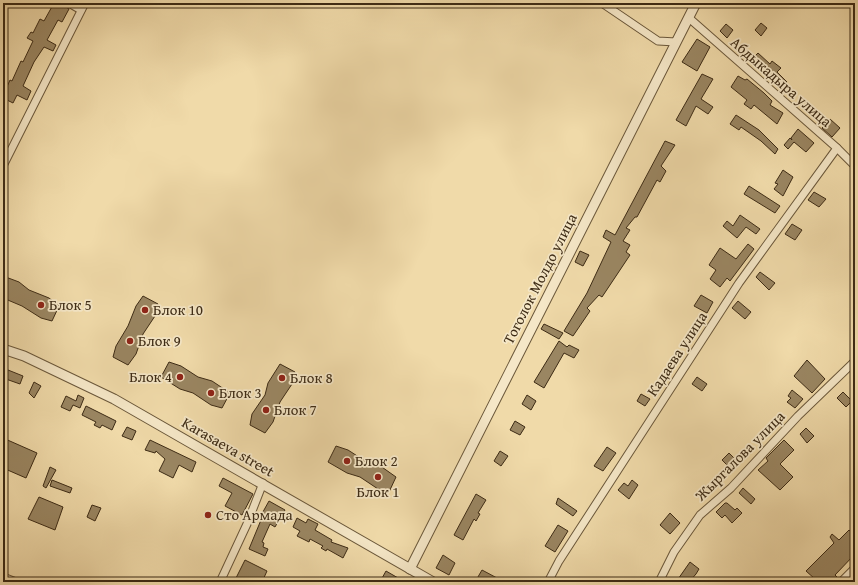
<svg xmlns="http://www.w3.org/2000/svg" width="858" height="585" viewBox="0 0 858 585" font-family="'Gentium Book Plus',serif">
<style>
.building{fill:#9a8662;stroke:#3d2b15}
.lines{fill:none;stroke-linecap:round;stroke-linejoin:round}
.minor-casing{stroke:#6a573a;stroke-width:9}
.tertiary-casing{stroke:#6a573a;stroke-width:11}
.minor{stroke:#f5e7c7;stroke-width:7}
.tertiary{stroke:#f5e7c7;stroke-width:9}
.poi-dot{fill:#8f2418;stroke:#f5e7c7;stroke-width:1.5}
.labels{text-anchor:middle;stroke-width:3.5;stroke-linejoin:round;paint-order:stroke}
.street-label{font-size:15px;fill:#3d2b15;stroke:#f5e7c7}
.poi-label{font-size:15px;fill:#3d2b15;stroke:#f5e7c7;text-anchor:start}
</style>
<rect width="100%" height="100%" fill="#f0daa9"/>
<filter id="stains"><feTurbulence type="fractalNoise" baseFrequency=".005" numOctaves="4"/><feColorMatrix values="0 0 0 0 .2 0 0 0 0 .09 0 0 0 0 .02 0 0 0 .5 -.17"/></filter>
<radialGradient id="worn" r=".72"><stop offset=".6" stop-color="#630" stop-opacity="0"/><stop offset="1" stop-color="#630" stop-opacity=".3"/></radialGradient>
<g class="building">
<polygon points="54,3 60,3 69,9 62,22 58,20 47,40 56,45 53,51 44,47 34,62 23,86 31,91 27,100 17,95 13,103 3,98 7,90 6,89 10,80 12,81 21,61 23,62 33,41 27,38 31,32 33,33 40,19 44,21"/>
<polygon points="761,23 767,28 761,36 755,30"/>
<polygon points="726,24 733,30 727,38 720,31"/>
<polygon points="697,39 710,47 697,71 682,62"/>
<polygon points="758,53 770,64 772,61 781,68 777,72 787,82 780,89 750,61"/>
<polygon points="702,74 713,79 701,99 713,107 708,114 696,106 686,126 676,120"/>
<polygon points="738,76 745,80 747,79 764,93 772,101 770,105 783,113 777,124 754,105 751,109 744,104 747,100 731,87"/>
<polygon points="736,115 759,130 778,149 775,154 761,141 741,127 739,130 730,124"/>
<polygon points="830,119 840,128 832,137 822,128"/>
<polygon points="798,129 814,143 806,152 794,142 788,149 784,145 790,138 792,140 791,138"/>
<polygon points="665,141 675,145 661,166 666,171 660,182 657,180 637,217 635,217 626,228 630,230 623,241 630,245 626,252 630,255 602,297 599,295 587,308 590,311 573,336 564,331 587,293 611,242 603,237 606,230 615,235"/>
<polygon points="783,170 793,177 783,196 774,189 778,184 775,183"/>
<polygon points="749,186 780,206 775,213 744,194"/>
<polygon points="814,192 826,199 819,207 808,200"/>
<polygon points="740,215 760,229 756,234 746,227 737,238 723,226 727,221 733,226"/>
<polygon points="792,224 802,230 795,240 785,234"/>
<polygon points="748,244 754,249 730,281 727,278 720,287 710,279 716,270 709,265 720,248 736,259"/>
<polygon points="580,251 589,255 583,266 575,262"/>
<polygon points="760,272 775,283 769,290 756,277"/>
<polygon points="3,276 19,282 29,290 49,298 59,306 52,321 41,318 22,306 3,298"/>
<polygon points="701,295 713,302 707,313 694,306"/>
<polygon points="143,296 158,304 155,316 143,334 136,354 128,365 113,357 116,346 128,326 136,306"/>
<polygon points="738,301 751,312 745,319 732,308"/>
<polygon points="544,324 563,333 559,339 541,329"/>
<polygon points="559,341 567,347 569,345 579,350 574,358 564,353 544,388 534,382"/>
<polygon points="807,360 825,379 812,393 794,376"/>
<polygon points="169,362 181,366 198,377 212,381 230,393 222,408 211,405 193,393 180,389 161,377"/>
<polygon points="280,364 295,372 292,384 280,402 273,422 265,433 250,425 252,414 265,395 268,383"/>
<polygon points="3,370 7,371 8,370 23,376 20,384 3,378"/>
<polygon points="697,377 707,384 702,391 692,384"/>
<polygon points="34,382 41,386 34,398 29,393"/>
<polygon points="792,390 803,399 795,408 787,402 791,398 788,396"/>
<polygon points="843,392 852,401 846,407 837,398"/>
<polygon points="641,394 650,399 645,406 637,401"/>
<polygon points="78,395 84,398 80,408 73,405 70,411 61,407 66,396 76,401"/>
<polygon points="527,395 536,401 531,410 522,404"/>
<polygon points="86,406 116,421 112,430 102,425 100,428 94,425 96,422 82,415"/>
<polygon points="515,421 525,427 520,435 510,430"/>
<polygon points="127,427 136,431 132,440 122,436"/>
<polygon points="806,428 814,436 807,443 800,434"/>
<polygon points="3,438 37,453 26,478 3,468"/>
<polygon points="150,440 196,462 192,472 179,465 173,478 159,471 165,459 156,451 155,453 145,450"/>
<polygon points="784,440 794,450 780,464 793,477 780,490 758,470 768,461 766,458"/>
<polygon points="336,446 348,450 365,461 379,465 396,477 389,492 378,489 360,477 347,473 328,462"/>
<polygon points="607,447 616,453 603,471 594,466"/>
<polygon points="500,451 508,456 501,466 494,461"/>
<polygon points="729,453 737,461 730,468 722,460"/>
<polygon points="50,467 56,470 46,488 43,486"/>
<polygon points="223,478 253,494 242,515 225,506 232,493 219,486"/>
<polygon points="52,480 72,488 70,493 50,486"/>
<polygon points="632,480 638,485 629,499 618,490 624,483 628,486"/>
<polygon points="743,488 755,499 751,504 739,493"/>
<polygon points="476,494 486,500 478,513 480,514 476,521 474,519 463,540 454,535"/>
<polygon points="39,497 63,507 55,530 28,519"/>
<polygon points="558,498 577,511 573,516 556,504"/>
<polygon points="269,501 285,510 275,527 270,524 262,542 264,543 263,547 268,549 265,556 249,549 261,520 259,519"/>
<polygon points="725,503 727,503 735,510 737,508 742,513 732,523 725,515 722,518 716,512"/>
<polygon points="92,505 101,508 95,521 87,517"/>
<polygon points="670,513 680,523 670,534 660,525"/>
<polygon points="297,518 306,523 308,519 318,524 315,530 332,540 331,542 348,548 343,558 327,549 326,551 321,548 323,546 310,539 309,542 297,536 300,531 293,527"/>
<polygon points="558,525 568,531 555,552 545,546"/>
<polygon points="849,530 855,535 855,554 835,575 838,578 836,582 812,582 815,579 806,571 834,543 830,537 832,534 839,540"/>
<polygon points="443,555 455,563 449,575 436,568"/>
<polygon points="245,560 267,571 262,582 234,582"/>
<polygon points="690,562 699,569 696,574 689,582 676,582"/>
<polygon points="482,570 497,578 495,582 475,582"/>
<polygon points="386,571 405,582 384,582 381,580"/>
</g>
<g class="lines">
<defs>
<g id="minor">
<polyline points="69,3 81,10"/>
<polyline points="602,3 658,41 676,42"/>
<polyline points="689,18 837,148 855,166"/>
<polyline points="3,166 85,3"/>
<polyline points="3,577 16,582"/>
<polyline points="220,582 247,524 263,483"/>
<polyline points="548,582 559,561 739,283 837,148"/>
<polyline points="659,582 674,552 700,515 731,488 798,416 855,361"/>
<polyline points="841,582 855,568"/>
</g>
<g id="tertiary">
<polyline points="3,349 24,356 114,399 433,582"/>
<polyline points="410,569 696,3"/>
</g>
</defs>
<use href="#minor" class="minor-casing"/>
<use href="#tertiary" class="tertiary-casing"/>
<use href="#minor" class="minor"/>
<use href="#tertiary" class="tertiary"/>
</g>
<g class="poi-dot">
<circle cx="41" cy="305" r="4"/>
<circle cx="145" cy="310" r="4"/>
<circle cx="130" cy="341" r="4"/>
<circle cx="180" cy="377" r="4"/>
<circle cx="282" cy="378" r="4"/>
<circle cx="211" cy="393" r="4"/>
<circle cx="266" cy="410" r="4"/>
<circle cx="347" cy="461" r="4"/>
<circle cx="378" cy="477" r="4"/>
<circle cx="208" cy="515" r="4"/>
</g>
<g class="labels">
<g class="street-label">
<text transform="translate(781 82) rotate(41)" y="5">Абдыкадыра улица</text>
<text transform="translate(540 279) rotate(-63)" y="5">Тоголок Молдо улица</text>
<text transform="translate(677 354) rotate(-57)" y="5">Кадаева улица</text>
<text transform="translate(228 447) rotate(30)" y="5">Karasaeva street</text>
<text transform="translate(740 456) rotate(-45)" y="5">Жыргалова улица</text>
</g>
<g class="poi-label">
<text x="49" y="310">Блок 5</text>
<text x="153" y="315">Блок 10</text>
<text x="138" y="346">Блок 9</text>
<text x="172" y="382" text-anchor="end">Блок 4</text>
<text x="290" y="383">Блок 8</text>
<text x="219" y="398">Блок 3</text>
<text x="274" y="415">Блок 7</text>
<text x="355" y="466">Блок 2</text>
<text x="378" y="497" text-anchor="middle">Блок 1</text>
<text x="216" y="520">Сто Армада</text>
</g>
</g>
<rect width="858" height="585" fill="none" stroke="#f0daa9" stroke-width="16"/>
<rect x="4" y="4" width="850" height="577" fill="none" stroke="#3d2b15" stroke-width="2"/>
<rect x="8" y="8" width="842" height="569" fill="none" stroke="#3d2b15"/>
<rect width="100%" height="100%" filter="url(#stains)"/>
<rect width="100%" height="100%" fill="url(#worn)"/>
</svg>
